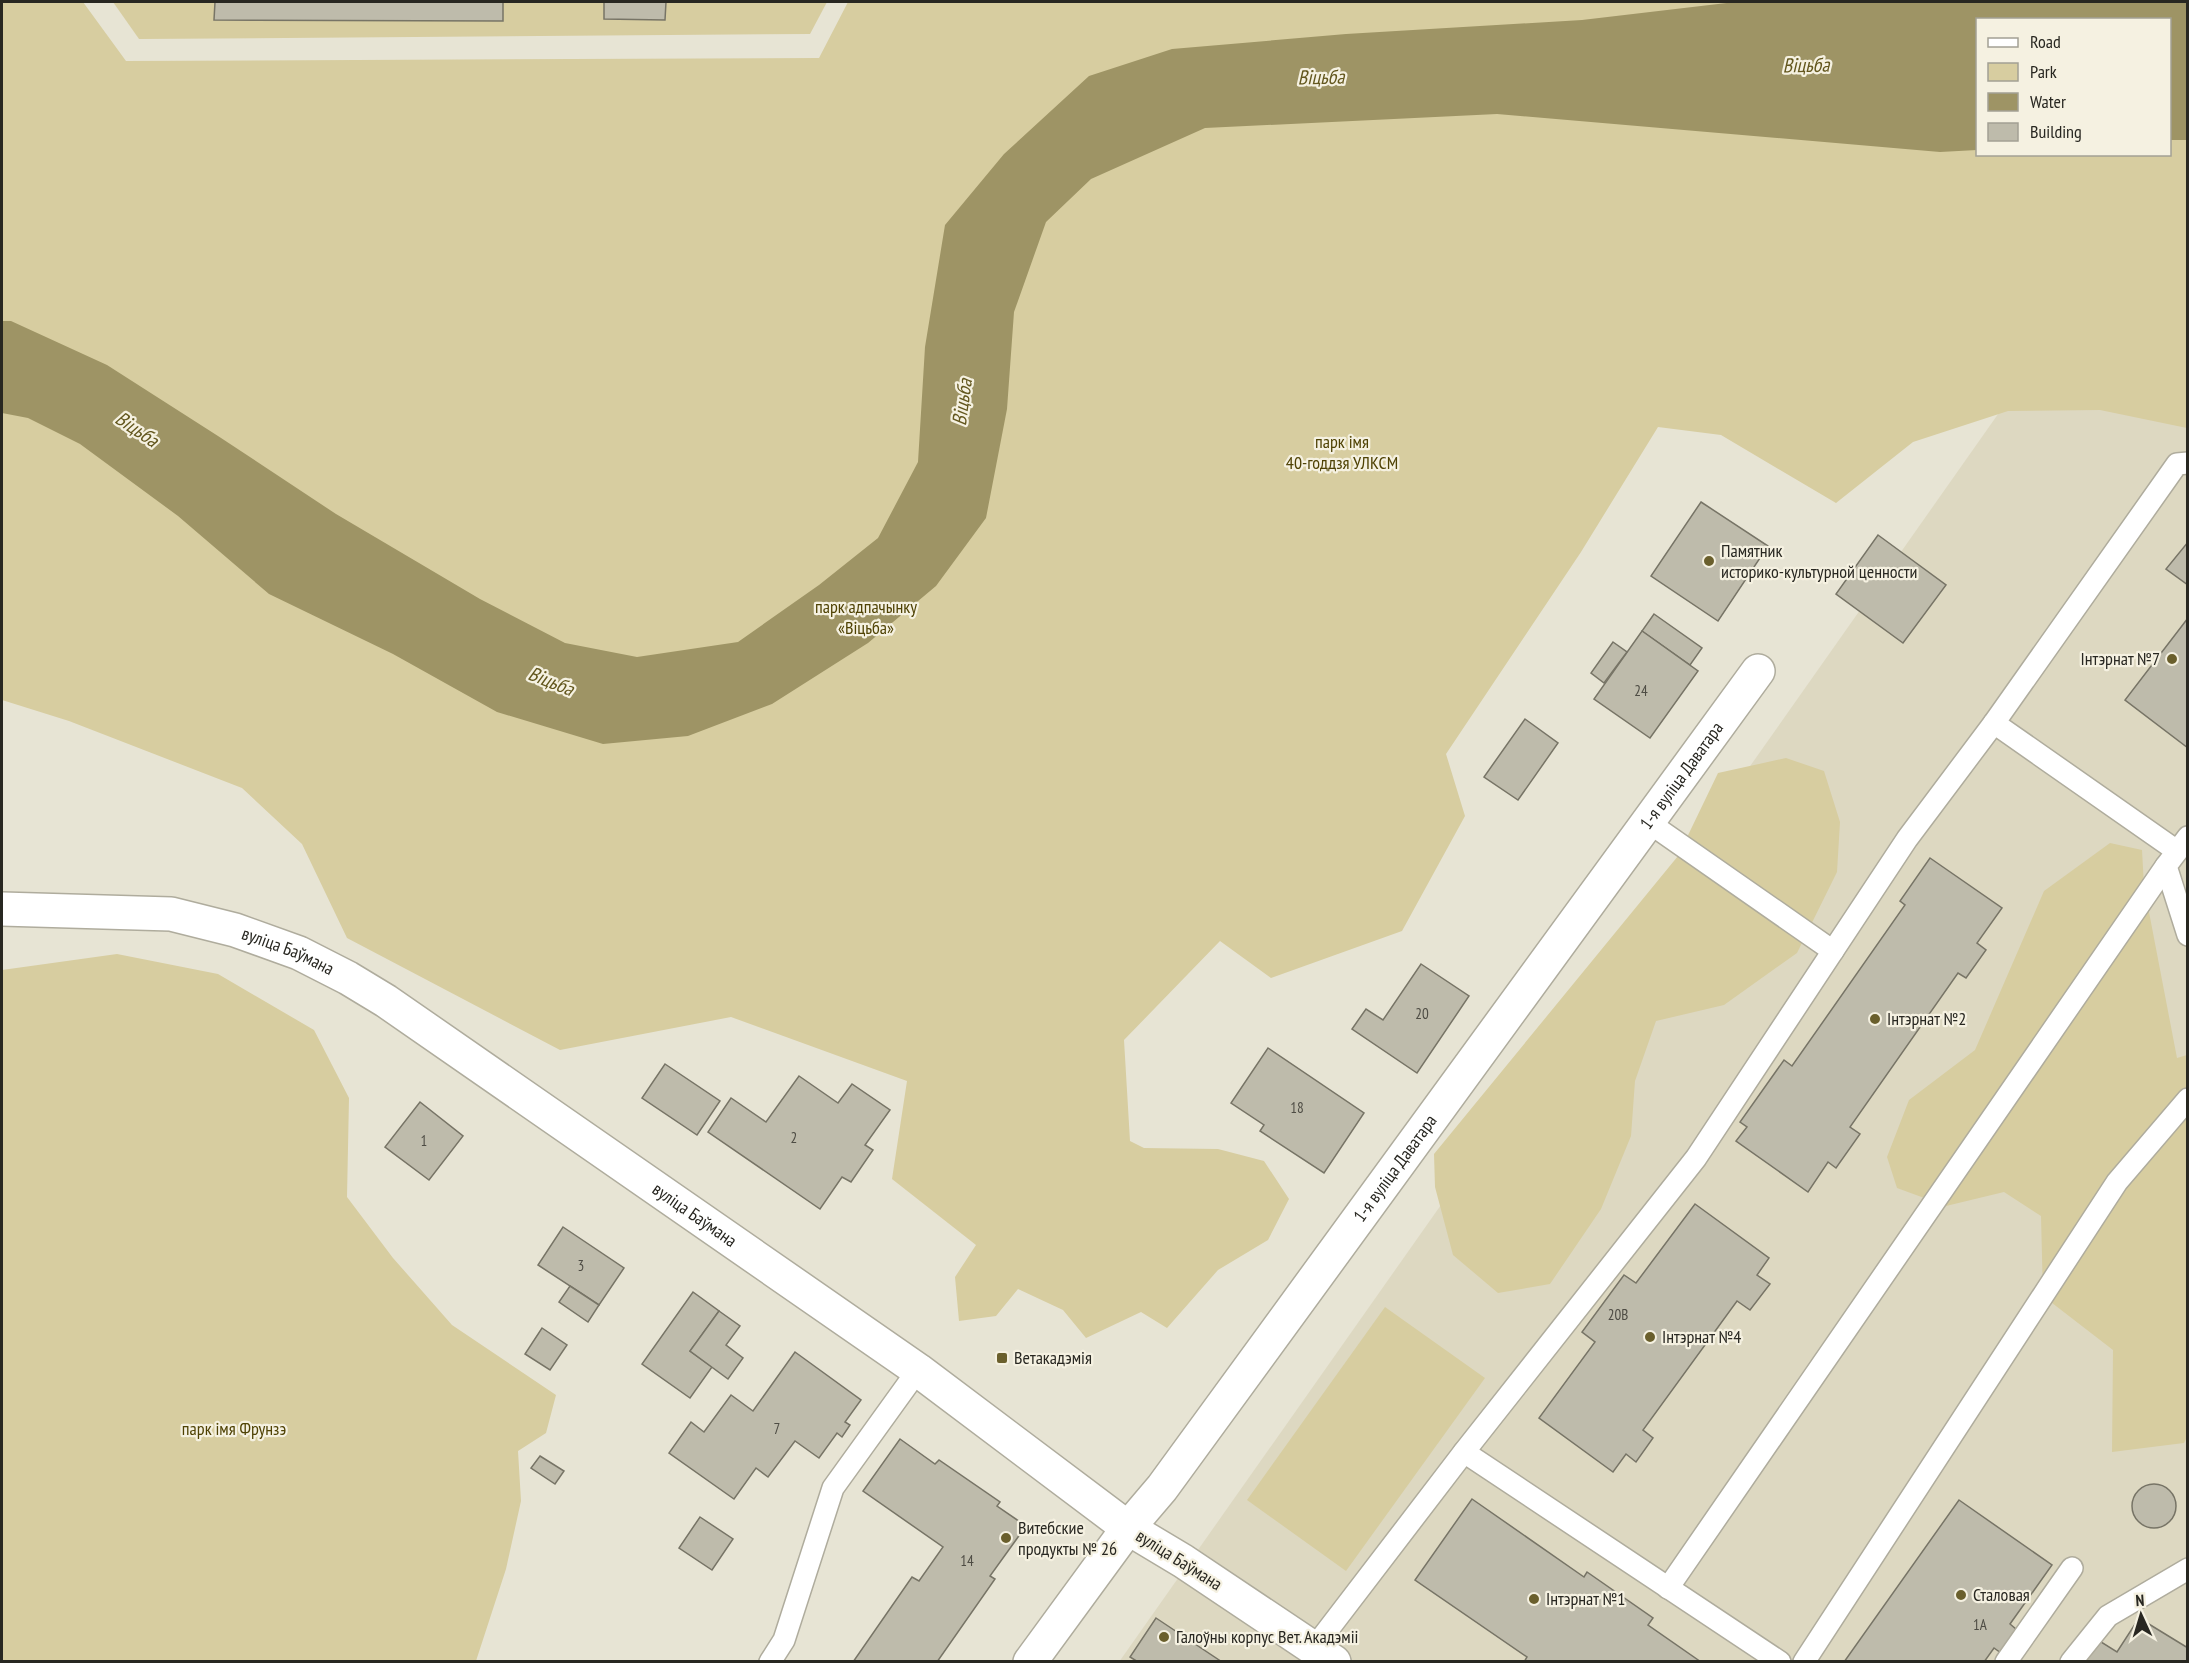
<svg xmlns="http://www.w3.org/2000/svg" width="2189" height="1663" viewBox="0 0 2189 1663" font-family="'PT Sans Narrow',sans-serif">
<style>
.built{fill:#ddd8c1}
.green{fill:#d7cda0;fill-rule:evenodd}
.water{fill:#9e9465}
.building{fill:#bebbab;stroke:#777466;stroke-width:1.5}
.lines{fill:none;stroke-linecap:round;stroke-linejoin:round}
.service-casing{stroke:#afac9d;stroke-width:24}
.minor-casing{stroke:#afac9d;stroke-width:36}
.tertiary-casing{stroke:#afac9d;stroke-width:36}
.service{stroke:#fff;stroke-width:21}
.minor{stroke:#fff;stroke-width:33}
.tertiary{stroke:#fff;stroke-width:33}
.poi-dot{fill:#6a5f2c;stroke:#f5f1e1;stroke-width:2}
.labels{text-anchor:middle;stroke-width:4.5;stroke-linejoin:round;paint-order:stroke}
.number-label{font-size:15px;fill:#4e4c44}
.park-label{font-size:18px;fill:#4f4204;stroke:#f5f1e1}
.poi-label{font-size:18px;fill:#282721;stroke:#f5f1e1;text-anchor:start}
.street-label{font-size:18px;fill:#282721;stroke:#f5f1e1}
.water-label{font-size:20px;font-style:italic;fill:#63571e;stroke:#f5f1e1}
</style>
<rect width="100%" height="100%" fill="#e7e4d4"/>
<polygon class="built" points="2058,329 2187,427 2187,1661 1119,1662"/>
<g class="green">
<path d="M2,2H83L126,61L819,58L848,2H2187V428L2100,410L2008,411L1913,442L1836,503L1721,435L1658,427L1581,552L1446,754L1465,816L1402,931L1271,978L1220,941L1124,1040L1130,1141L1144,1148L1218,1149L1264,1161L1289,1199L1268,1240L1218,1270L1167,1328L1141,1312L1086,1338L1063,1310L1018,1289L996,1316L959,1321L955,1277L976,1245L892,1179L907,1081L731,1017L560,1050L347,938L302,844L242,788L69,721L2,700ZM1978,20H2170V154H1978Z"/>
<polygon points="113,2 827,2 810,34 139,39"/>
<polygon points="1786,758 1824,771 1840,822 1837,872 1797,953 1724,1005 1656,1021 1635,1081 1631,1136 1601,1209 1550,1284 1498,1293 1453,1255 1435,1187 1434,1154 1678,856 1718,773"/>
<polygon points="2110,843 2142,850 2144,886 2177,1058 2187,1055 2188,1435 2184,1443 2112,1452 2113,1350 2043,1296 2041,1216 2004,1192 1946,1206 1897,1188 1887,1157 1909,1100 1975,1050 2044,891"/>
<polygon points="117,954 218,974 314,1030 349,1098 347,1197 393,1258 452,1325 556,1395 546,1433 518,1451 521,1501 506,1569 476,1661 2,1661 2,970"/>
<polygon points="1385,1307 1485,1378 1346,1571 1247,1500"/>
</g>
<polygon class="water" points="1735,2 2187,2 2187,140 2170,140 2170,20 1978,20 1977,150 1940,152 1497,114 1205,128 1091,179 1046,222 1014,312 1007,409 986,518 936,586 868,643 772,704 688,736 603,744 497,712 393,654 269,594 178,516 80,444 28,418 2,413 2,321 11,321 107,365 218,436 336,514 480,599 565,643 637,657 738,642 819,585 878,538 918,462 925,347 945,225 1004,154 1089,76 1172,49 1346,34 1582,20"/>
<g class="building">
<polygon points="215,2 503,2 503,21 214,20"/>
<polygon points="604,2 666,2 665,20 604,19"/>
<polygon points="1701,502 1768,546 1718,621 1651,576"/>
<polygon points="1878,535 1946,585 1903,643 1836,594"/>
<polygon points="2188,542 2188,585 2166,569"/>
<polygon points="1654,614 1702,648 1690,665 1642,631"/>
<polygon points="2188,618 2188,748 2125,700"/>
<polygon points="1642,631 1698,671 1650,738 1594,699"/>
<polygon points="1613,642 1627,652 1604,683 1591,673"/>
<polygon points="1525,719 1558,743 1518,800 1484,777"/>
<polygon points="1930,858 2002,908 1977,943 1986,950 1966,978 1958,973 1850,1127 1860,1134 1836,1168 1828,1162 1808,1192 1736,1141 1747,1127 1740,1122 1784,1060 1792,1066 1905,905 1900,901"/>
<polygon points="1421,964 1469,996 1417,1073 1352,1029 1366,1009 1383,1020"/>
<polygon points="1268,1048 1364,1113 1324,1173 1260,1131 1264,1125 1231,1103"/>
<polygon points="665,1064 720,1101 697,1135 642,1098"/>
<polygon points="799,1076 838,1103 852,1084 890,1110 865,1145 873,1150 851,1182 842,1177 820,1209 708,1132 731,1098 766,1122"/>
<polygon points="420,1102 463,1136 429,1180 385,1147"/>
<polygon points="1695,1204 1769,1258 1757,1275 1770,1284 1750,1310 1737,1301 1643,1430 1653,1438 1636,1462 1626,1454 1613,1472 1539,1418 1595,1342 1582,1332 1624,1275 1636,1283"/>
<polygon points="563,1227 624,1268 599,1305 538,1265"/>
<polygon points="570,1286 599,1305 588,1322 559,1302"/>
<polygon points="693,1292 719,1311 690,1351 712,1367 690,1398 642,1364"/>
<polygon points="719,1311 740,1326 726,1345 743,1358 728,1379 690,1351"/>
<polygon points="542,1328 567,1345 550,1370 525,1354"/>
<polygon points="795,1352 861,1400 845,1422 850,1425 842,1437 837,1433 819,1458 795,1441 768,1477 756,1468 734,1499 669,1453 691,1422 704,1432 731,1395 753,1411"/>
<polygon points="900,1439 935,1464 939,1460 1000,1502 997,1506 1026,1526 990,1576 995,1579 937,1662 853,1662 912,1577 919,1581 943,1547 863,1491"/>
<polygon points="540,1456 564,1471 555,1484 531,1468"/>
<circle cx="2154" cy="1506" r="22"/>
<polygon points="1472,1499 1584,1577 1587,1572 1653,1618 1648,1625 1701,1662 1524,1662 1527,1657 1415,1580"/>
<polygon points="1959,1500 2052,1565 2010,1624 2017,1630 2001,1653 1994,1648 1984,1662 1844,1662"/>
<polygon points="700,1517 733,1539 712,1570 679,1548"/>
<polygon points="1156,1618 1222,1662 1138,1662 1130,1657"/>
<polygon points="2139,1618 2188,1648 2188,1662 2084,1662 2098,1640 2117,1652"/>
</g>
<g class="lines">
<defs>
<g id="service">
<polyline points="1994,723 2177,851"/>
<polyline points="1648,822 1833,951"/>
<polyline points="2188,837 2166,866 2188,935"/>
<polyline points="1464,1452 1780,1662"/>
<polyline points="1668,1588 2166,866"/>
<polyline points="1314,1648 1464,1452 1696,1158 1907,839 1994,723 2177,464 2188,463"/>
<polyline points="770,1662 784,1640 833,1488 918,1370"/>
<polyline points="1804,1662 2117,1182 2188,1099"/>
<polyline points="2006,1662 2072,1568"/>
<polyline points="2071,1662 2108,1616 2188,1569"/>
</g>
<g id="minor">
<path id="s1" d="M1334,1662L1183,1561L1128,1528L1162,1488L1758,671"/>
</g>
<g id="tertiary">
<path id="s2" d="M2,909L171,914L235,930L299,953L348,978L386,1001L918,1370L1128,1528L1030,1662"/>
</g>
</defs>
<use href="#service" class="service-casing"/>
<use href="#minor" class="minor-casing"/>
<use href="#tertiary" class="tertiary-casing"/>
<use href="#service" class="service"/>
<use href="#minor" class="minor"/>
<use href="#tertiary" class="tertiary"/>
</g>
<g class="poi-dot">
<circle cx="1709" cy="561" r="6"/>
<circle cx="2172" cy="659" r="6"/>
<circle cx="1875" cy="1019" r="6"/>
<circle cx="1650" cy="1337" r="6"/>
<rect x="996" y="1352" width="12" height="12" rx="3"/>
<circle cx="1006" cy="1538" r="6"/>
<circle cx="1961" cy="1595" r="6"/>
<circle cx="1534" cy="1599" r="6"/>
<circle cx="1164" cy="1637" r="6"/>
</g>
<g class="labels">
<g class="number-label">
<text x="1641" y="696">24</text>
<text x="1422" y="1019">20</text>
<text x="1297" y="1113">18</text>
<text x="794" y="1143">2</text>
<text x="424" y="1146">1</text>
<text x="581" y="1271">3</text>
<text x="1618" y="1320">20В</text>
<text x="777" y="1434">7</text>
<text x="967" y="1566">14</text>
<text x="1980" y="1630">1А</text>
</g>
<g class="park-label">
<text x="1342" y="448">парк імя<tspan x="1342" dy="21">40-годдзя УЛКСМ</tspan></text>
<text x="866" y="613">парк адпачынку<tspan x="866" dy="21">«Віцьба»</tspan></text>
<text x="234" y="1435">парк імя Фрунзэ</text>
</g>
<g class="poi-label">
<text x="1721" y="557">Памятник<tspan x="1721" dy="21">историко-культурной ценности</tspan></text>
<text x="2160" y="665" text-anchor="end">Інтэрнат №7</text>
<text x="1887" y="1025">Інтэрнат №2</text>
<text x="1662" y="1343">Інтэрнат №4</text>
<text x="1014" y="1364">Ветакадэмія</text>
<text x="1018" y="1534">Витебские<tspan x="1018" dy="21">продукты № 26</tspan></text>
<text x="1973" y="1601">Сталовая</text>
<text x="1546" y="1605">Інтэрнат №1</text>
<text x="1176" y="1643">Галоўны корпус Вет. Акадэміі</text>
</g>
<g class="street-label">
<text dy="6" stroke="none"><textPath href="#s1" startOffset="1180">1-я вуліца Даватара</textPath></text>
<text dy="6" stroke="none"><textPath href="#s2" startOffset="292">вуліца Баўмана</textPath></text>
<text dy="6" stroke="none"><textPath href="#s1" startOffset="694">1-я вуліца Даватара</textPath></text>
<text dy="6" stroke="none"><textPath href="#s2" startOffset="778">вуліца Баўмана</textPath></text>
<text transform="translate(1179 1560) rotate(32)" y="6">вуліца Баўмана</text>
</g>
<g class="water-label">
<text transform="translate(1806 65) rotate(-1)" y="7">Віцьба</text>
<text transform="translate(1321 77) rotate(-1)" y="7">Віцьба</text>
<text transform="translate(962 402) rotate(-82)" y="7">Віцьба</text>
<text transform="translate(137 429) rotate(34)" y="7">Віцьба</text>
<text transform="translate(551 681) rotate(22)" y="7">Віцьба</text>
</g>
</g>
<rect width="2189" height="1663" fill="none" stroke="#282721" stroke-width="6"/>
<rect x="1976" y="18" width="195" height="138" fill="#f5f1e1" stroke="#a3a094" stroke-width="1.5"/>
<rect x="1988" y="38" width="30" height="9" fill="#ffffff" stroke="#a3a094" stroke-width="1.5"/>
<text x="2030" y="48" font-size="18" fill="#282721">Road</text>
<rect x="1988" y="63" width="30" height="18" fill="#d7cda0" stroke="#a3a094" stroke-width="1.5"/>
<text x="2030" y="78" font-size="18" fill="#282721">Park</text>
<rect x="1988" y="93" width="30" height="18" fill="#9e9465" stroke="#a3a094" stroke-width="1.5"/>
<text x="2030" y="108" font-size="18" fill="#282721">Water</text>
<rect x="1988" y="123" width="30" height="18" fill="#bebbab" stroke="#a3a094" stroke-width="1.5"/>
<text x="2030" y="138" font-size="18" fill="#282721">Building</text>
<g transform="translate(2141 1615) rotate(356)" stroke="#f5f1e1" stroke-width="4.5" paint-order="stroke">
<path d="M0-4.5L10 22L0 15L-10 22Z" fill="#282721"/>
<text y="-9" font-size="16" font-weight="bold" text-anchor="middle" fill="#282721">N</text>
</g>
</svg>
